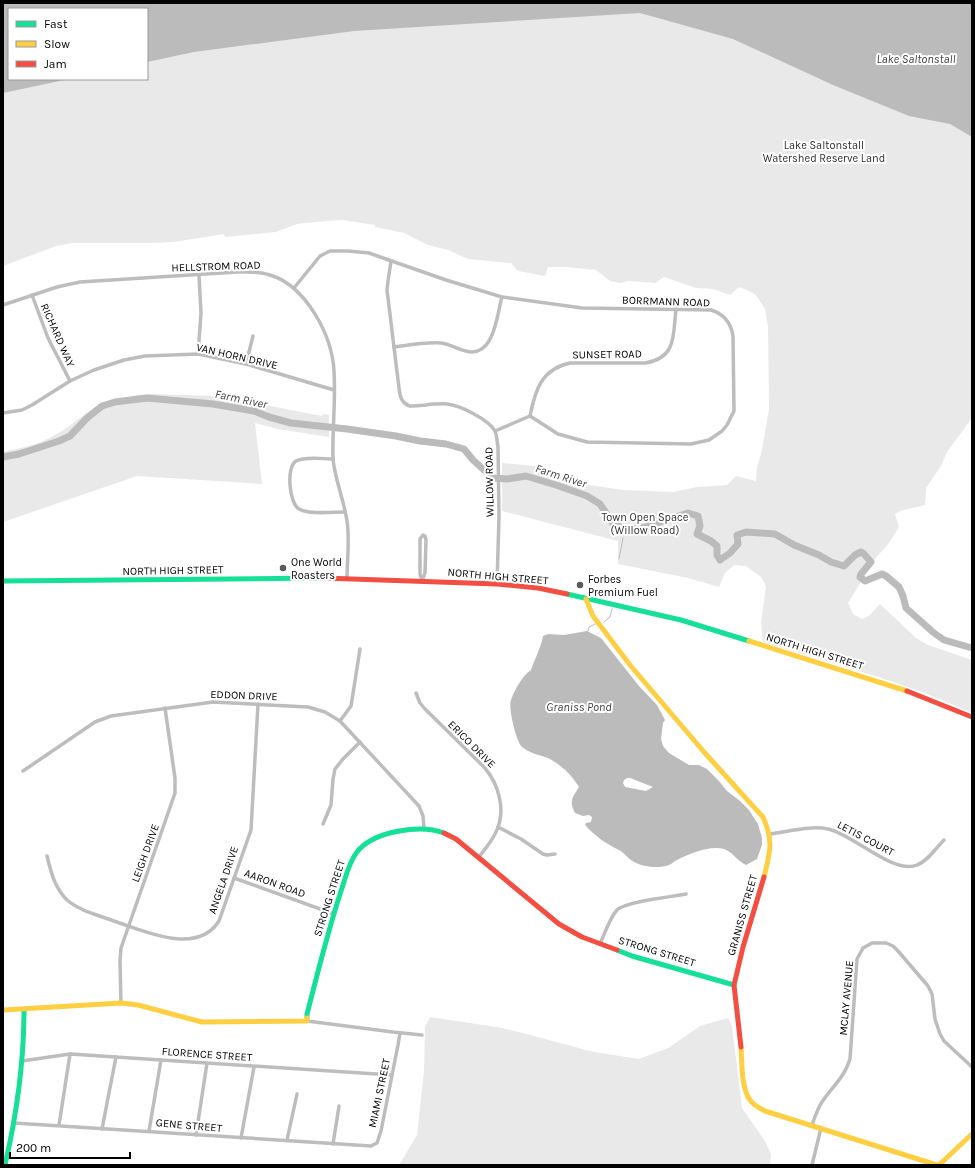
<svg xmlns="http://www.w3.org/2000/svg" width="975" height="1168" viewBox="0 0 975 1168" font-family="Karla,sans-serif">
<style>
.green{fill:#e9e9e9;fill-rule:evenodd}
.water{fill:#bbb;fill-rule:evenodd}
.lines{fill:none;stroke-linecap:round;stroke-linejoin:round}
.stream{stroke:#bbb;stroke-width:1}
.river{stroke:#bbb;stroke-width:7}
.street{stroke:#bdbdbd;stroke-width:3.5}
.fast{stroke:#16e098;stroke-width:5}
.slow{stroke:#ffcf43;stroke-width:5}
.jam{stroke:#f24e42;stroke-width:5}
.poi-dot{fill:#595959;stroke:#fff;stroke-width:1.5}
.labels{text-anchor:middle;stroke-width:4;stroke-linejoin:round;paint-order:stroke}
.park-label{font-size:11px;fill:#2e2e2e;stroke:#fff}
.street-label{font-size:11px;fill:#000;stroke:#fff}
.poi-label{font-size:11px;fill:#000;stroke:#fff;text-anchor:start}
.water-label{font-size:12px;font-style:italic;fill:#3f3f3f;stroke:#fff}
</style>
<rect width="100%" height="100%" fill="#fff"/>
<g class="green">
<path d="M3,3H972V418L947,452L941,466L926,488L925,505L900,511L895,514L899,527L889,543L875,559L848,603L853,614L862,619L870,615L880,604L916,638L928,645L972,660V713C933,695 893,681 852,669L853,661L832,650L827,661L763,642L761,623L766,586L761,577L746,566L734,565L725,573L719,587L688,578L618,564V541L502,511V463L535,466L583,484L623,490L673,492L697,487L727,485L736,476L756,481L757,468L762,450L769,409L768,326L765,309L756,295L747,290L739,287L730,295L713,289L696,288L664,277L655,283L628,281L621,283L610,281L596,270L567,267H548L545,276L518,271L511,263L468,259L448,250L428,245L404,233L375,227V225L343,220L324,221L297,224L276,232L225,237L224,234L174,242L152,243H72L56,246L3,266ZM9,9H147V79H9Z"/>
<path d="M151,394L217,396L237,400L251,405H265L322,416L323,414L329,415V437L278,429L255,423L262,484L137,476L3,522V452C20,448 38,445 53,436C64,431 74,422 84,415C104,401 127,395 151,394Z"/>
<polygon points="430,1017 503,1028 594,1052 639,1059 668,1048 700,1026 728,1018 732,1026 742,1108 765,1141 771,1154 770,1165 399,1165 417,1135 424,1071 425,1027"/>
</g>
<g class="water">
<polygon points="3,3 972,3 972,137 950,124 909,116 833,85 733,39 640,13 354,31 194,52 147,62 147,9 9,9 9,79 69,79 3,93"/>
<path d="M587,631L601,638L639,686L657,705L665,720L663,723L661,739L663,746L669,753L689,765H699L707,769L719,781L727,791L740,801L749,810L758,824L762,838V845L757,859L746,865C737,861 733,852 724,849C709,845 689,854 677,860C674,861 672,864 669,865C658,869 640,867 631,860C627,857 623,852 619,850C605,843 596,837 585,825L586,823L591,822L592,817L589,815L583,816L575,813C569,801 572,798 579,787C572,775 560,764 548,758C539,755 529,753 522,747C516,741 508,708 511,700C515,689 522,676 531,670C535,658 541,648 543,636L548,634L564,635ZM627,778H630L653,787L646,791L625,787L623,783L624,780Z"/>
</g>
<g class="lines">
<g class="stream">
<polyline points="623,532 624,528"/>
<polyline points="619,559 623,538"/>
<polyline points="604,622 610,617 612,609"/>
<polyline points="588,631 589,627 595,624"/>
</g>
<polyline class="river" points="3,457 19,454 59,441 70,436 87,418 102,406 115,402 147,398 213,404 254,411 269,417 291,423 347,429 396,436 420,441 446,444 464,449 473,460 493,478 507,479 526,476 559,486 587,496 600,504 614,525 624,528 639,529 688,513 698,516 700,526 697,534 711,541 717,546 717,555 720,560 730,553 738,544 737,535 746,532 775,534 794,545 819,555 831,562 844,566 855,555 861,552 864,554 871,562 861,574 860,577 865,581 882,574 886,576 899,587 903,596 906,608 934,633 944,640 972,648"/>
<g class="street">
<path d="M391,261L388,281L387,290L399,388C400,396 401,403 410,406C422,406 435,403 447,404C460,405 489,420 495,431C497,436 497,442 498,447L499,517L497,584"/>
<path d="M294,288L320,256L330,251H348L369,253L446,280L502,297L582,308L711,310C724,314 731,323 733,336L734,411L727,425L722,431L709,440L691,444L587,442L558,434L530,416"/>
<polyline points="32,295 48,338 70,381"/>
<path d="M3,305L57,287L80,282L237,272C248,272 259,271 270,275C306,286 332,335 334,371C336,400 332,430 333,459C335,480 344,500 347,521C350,540 347,560 347,579"/>
<path d="M394,347C409,345 426,342 441,343C451,344 460,351 471,352C495,352 497,314 502,297"/>
<polyline points="198,354 201,313 199,275"/>
<polyline points="246,364 253,336"/>
<polyline points="3,413 22,410 32,405 70,381 94,370 124,360 145,356 198,354 246,364 334,390"/>
<path d="M530,416C535,391 541,369 570,363H645C677,358 673,335 676,309"/>
<polyline points="495,431 530,416"/>
<path d="M333,459C324,459 305,456 296,461C286,467 289,503 299,509C309,515 333,512 345,512"/>
<polygon points="423,535 425,536 426,540 425,573 422,581 420,574 420,539"/>
<path d="M416,693L420,703L425,709L484,767C499,784 507,812 495,834C491,842 485,849 479,857"/>
<polyline points="340,721 351,706 360,649"/>
<polyline points="23,771 95,722 111,716 213,702 308,707 325,712 340,721 419,806 423,816 424,828"/>
<polyline points="323,824 331,805 333,779 335,769 343,759 360,742"/>
<polyline points="498,827 521,839 543,854 547,855 555,854"/>
<path d="M770,834C787,832 811,825 828,829C853,834 893,875 917,865C928,861 936,848 944,840"/>
<path d="M47,856C51,873 55,888 67,900C80,911 98,915 114,921C144,931 197,956 219,921L251,830L258,704"/>
<polyline points="234,878 334,914"/>
<path d="M600,944C605,933 609,919 617,910C626,901 672,897 686,894"/>
<polyline points="121,1003 120,961 121,948 175,793 175,778 165,708"/>
<polyline points="307,1021 393,1032 422,1035"/>
<polyline points="22,1061 70,1054 392,1075"/>
<polyline points="14,1123 371,1146 377,1143 381,1131 398,1045 400,1033"/>
<polyline points="59,1125 70,1054"/>
<path d="M812,1125C815,1116 818,1107 824,1099C834,1085 845,1076 850,1059L857,959L863,948L872,943H886L893,946L898,951L928,986L932,994L935,1019L940,1034L944,1041L972,1067"/>
<polyline points="102,1129 116,1057"/>
<polyline points="149,1131 161,1060"/>
<polyline points="196,1135 207,1063"/>
<polyline points="241,1138 254,1067"/>
<polyline points="287,1140 297,1094"/>
<polyline points="333,1144 339,1106"/>
<polyline points="812,1165 821,1128"/>
</g>
<g class="fast">
<polyline points="3,581 323,578"/>
<polyline points="567,594 681,620 749,641"/>
<polyline points="617,950 632,956 734,985"/>
<path d="M307,1018V1014C318,972 328,930 342,888C346,876 349,862 357,852C373,831 421,824 444,833"/>
<path d="M5,1165C17,1113 24,1062 24,1009"/>
</g>
<g class="slow">
<path d="M586,599L593,616L630,665L704,752L763,817C774,842 770,852 764,877"/>
<polyline points="749,641 907,691"/>
<polyline points="3,1010 121,1003 138,1005 202,1022 307,1021 307,1018"/>
<path d="M741,1047C742,1062 741,1088 750,1100C753,1105 759,1108 765,1111L937,1165"/>
<polyline points="939,1165 972,1134"/>
</g>
<g class="jam">
<polyline points="323,578 497,584 538,588 567,594"/>
<polyline points="907,691 972,717"/>
<polyline points="444,833 456,839 559,924 582,937 617,950"/>
<polyline points="741,1047 734,985 743,947 764,877"/>
</g>
</g>
<g class="poi-dot">
<circle cx="283" cy="568" r="4"/>
<circle cx="580" cy="585" r="4"/>
</g>
<g class="labels">
<g class="park-label">
<text x="824" y="149">Lake Saltonstall<tspan x="824" dy="13">Watershed Reserve Land</tspan></text>
<text x="645" y="521">Town Open Space<tspan x="645" dy="13">(Willow Road)</tspan></text>
</g>
<g class="street-label">
<text transform="translate(216 266) rotate(-2)" y="4">HELLSTROM ROAD</text>
<text transform="translate(666 301) rotate(2)" y="4">BORRMANN ROAD</text>
<text transform="translate(58 335) rotate(66)" y="4">RICHARD WAY</text>
<text transform="translate(607 354) rotate(-1)" y="4">SUNSET ROAD</text>
<text transform="translate(237 356) rotate(13)" y="4">VAN HORN DRIVE</text>
<text transform="translate(489 482) rotate(-91)" y="4">WILLOW ROAD</text>
<text transform="translate(173 570) rotate(-1)" y="4">NORTH HIGH STREET</text>
<text transform="translate(498 576) rotate(5)" y="4">NORTH HIGH STREET</text>
<text transform="translate(815 651) rotate(17)" y="4">NORTH HIGH STREET</text>
<text transform="translate(244 695) rotate(2)" y="4">EDDON DRIVE</text>
<text transform="translate(472 744) rotate(45)" y="4">ERICO DRIVE</text>
<text transform="translate(866 838) rotate(28)" y="4">LETIS COURT</text>
<text transform="translate(145 853) rotate(-70)" y="4">LEIGH DRIVE</text>
<text transform="translate(223 880) rotate(-71)" y="4">ANGELA DRIVE</text>
<text transform="translate(275 883) rotate(20)" y="4">AARON ROAD</text>
<text transform="translate(329 898) rotate(-72)" y="4">STRONG STREET</text>
<text transform="translate(742 915) rotate(-74)" y="4">GRANISS STREET</text>
<text transform="translate(657 951) rotate(17)" y="4">STRONG STREET</text>
<text transform="translate(846 998) rotate(-85)" y="4">MCLAY AVENUE</text>
<text transform="translate(207 1054) rotate(4)" y="4">FLORENCE STREET</text>
<text transform="translate(379 1093) rotate(-78)" y="4">MIAMI STREET</text>
<text transform="translate(189 1125) rotate(5)" y="4">GENE STREET</text>
</g>
<g class="poi-label">
<text x="291" y="566">One World<tspan x="291" dy="13">Roasters</tspan></text>
<text x="588" y="583">Forbes<tspan x="588" dy="13">Premium Fuel</tspan></text>
</g>
<g class="water-label">
<text x="916" y="63">Lake Saltonstall</text>
<text transform="translate(241 399) rotate(12)" y="4">Farm River</text>
<text transform="translate(561 476) rotate(18)" y="4">Farm River</text>
<text x="579" y="711">Graniss Pond</text>
</g>
</g>
<rect width="975" height="1168" fill="none" stroke="#000000" stroke-width="8"/>
<rect x="8" y="8" width="140" height="72" fill="#ffffff" stroke="#999999"/>
<rect x="16" y="21" width="20" height="6" fill="#16e098" stroke="#999999"/>
<text x="44" y="28" font-size="12" fill="#000000">Fast</text>
<rect x="16" y="41" width="20" height="6" fill="#ffcf43" stroke="#999999"/>
<text x="44" y="48" font-size="12" fill="#000000">Slow</text>
<rect x="16" y="61" width="20" height="6" fill="#f24e42" stroke="#999999"/>
<text x="44" y="68" font-size="12" fill="#000000">Jam</text>
<path d="M10 1152v6h120v-6" fill="none" stroke="#000000" stroke-width="2"/>
<text x="16" y="1152" font-size="12" fill="#000000" stroke="#ffffff" stroke-width="3" paint-order="stroke">200 m</text>
</svg>
